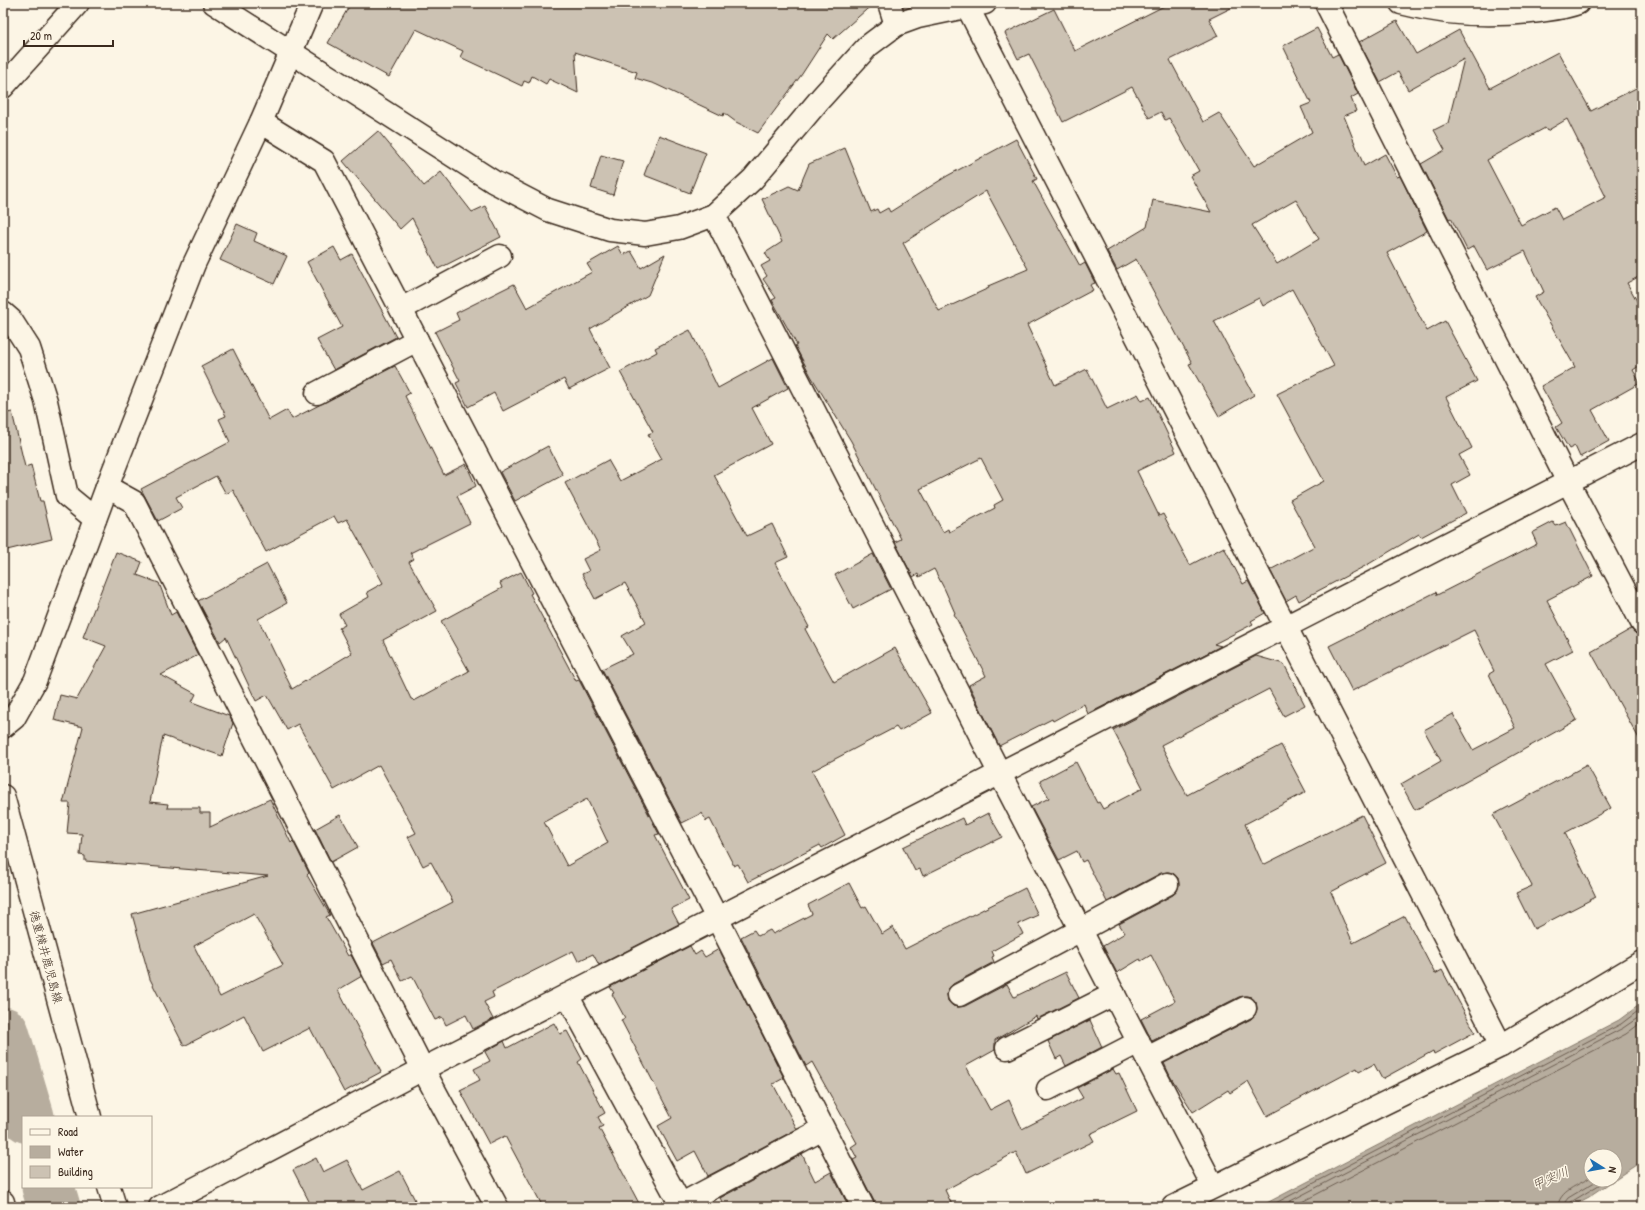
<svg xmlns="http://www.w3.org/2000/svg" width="1645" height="1210" viewBox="0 0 1645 1210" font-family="'Patrick Hand','Klee One',sans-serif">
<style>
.water{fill:#b7ad9e;stroke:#85796b}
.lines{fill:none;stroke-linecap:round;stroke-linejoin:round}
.shore{stroke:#6d5e51;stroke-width:1}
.river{stroke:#b7ad9e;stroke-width:53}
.building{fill:#ccc2b3;stroke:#3b2a1e;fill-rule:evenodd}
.street-casing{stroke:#3b2a1e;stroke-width:25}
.secondary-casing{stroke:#3b2a1e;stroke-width:25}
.street{stroke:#fcf5e5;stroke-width:22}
.secondary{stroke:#fcf5e5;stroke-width:22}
.labels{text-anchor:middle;stroke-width:3;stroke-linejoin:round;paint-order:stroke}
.street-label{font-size:12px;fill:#3b2a1e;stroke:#fcf5e5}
.water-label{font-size:13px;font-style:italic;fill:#605144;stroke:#fcf5e5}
</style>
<rect width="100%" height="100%" fill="#fcf5e5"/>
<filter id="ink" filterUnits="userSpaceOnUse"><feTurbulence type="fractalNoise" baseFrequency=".025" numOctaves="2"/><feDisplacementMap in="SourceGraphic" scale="8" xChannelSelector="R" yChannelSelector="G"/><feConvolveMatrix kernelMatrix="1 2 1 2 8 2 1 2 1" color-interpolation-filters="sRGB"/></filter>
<g filter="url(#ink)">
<polygon class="water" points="1642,1003 1642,1161 1615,1179 1615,1156 1591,1156 1591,1180 1614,1180 1589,1197 1570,1207 1259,1207 1619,1020"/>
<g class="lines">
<g class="shore">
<polyline points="1268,1207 1621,1024 1642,1008"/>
<polyline points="1279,1207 1623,1028 1642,1015"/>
<polyline points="1292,1207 1626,1034 1642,1022"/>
<path d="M1558,1207C1558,1191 1579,1185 1591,1177"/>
<polyline points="1564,1207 1565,1202 1568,1198 1598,1180"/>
<polyline points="1569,1207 1571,1202 1607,1180"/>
</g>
<g class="river">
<polyline points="3,1033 28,1117"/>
<polyline points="48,1187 54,1207"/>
</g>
</g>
<g class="building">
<polygon points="351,3 874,3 833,39 828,34 802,74 758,133 736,122 724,113 723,116 655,84 635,78 637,72 575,52 578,93 549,79 546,84 532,76 529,83 524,81 522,86 460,57 463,51 416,29 389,77 328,43"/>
<path d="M1170,3H1241L1209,19L1218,36L1170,60L1203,122L1219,113L1254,166L1312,132L1301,107L1311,103L1283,46L1317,28L1332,57L1338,54L1358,94L1351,98L1356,111L1344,116L1364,166L1385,154L1397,177L1400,176L1427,231L1387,253L1427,331L1445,321L1477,381L1446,397L1472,448L1459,455L1470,475L1452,485L1466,513L1421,537L1419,534L1367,565L1299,601L1296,595L1286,601L1270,570L1315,546L1290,500L1324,481L1277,394L1334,366L1292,289L1263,306L1259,298L1214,321L1254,395L1219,416L1189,364L1192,363L1136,259L1117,270L1107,251L1147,227L1153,200L1211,212L1190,176L1199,171L1169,118L1165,120L1161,112L1149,118L1132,87L1063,122L1029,54L1018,59L1005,33L1054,9L1075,51ZM1296,200L1319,239L1277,264L1252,225Z"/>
<path d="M1397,21L1416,54L1459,30L1490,88L1558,52L1591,111L1642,85V275L1627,283L1642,310V364L1633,370L1640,383L1592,410L1609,441L1580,457L1575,446L1569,449L1556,427L1562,423L1541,386L1575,367L1535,297L1544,292L1525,251L1487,270L1474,246L1467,250L1451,218L1449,219L1421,164L1445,150L1434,130L1448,123L1464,59L1408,90L1398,72L1380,82L1359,42ZM1567,119L1606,197L1562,220L1555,207L1521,225L1487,160L1545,128L1547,131Z"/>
<polygon points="378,131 424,186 441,172 472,212 485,206 501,237 438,269 412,218 400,229 343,161"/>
<polygon points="659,135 706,153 690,193 644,175"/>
<path d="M1016,139L1037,179L1033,181L1080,266L1085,263L1095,283L1090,285L1093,290L1027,325L1055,385L1087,369L1107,409L1138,394L1142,401L1150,397L1176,452L1137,471L1159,516L1163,514L1190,565L1224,547L1243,584L1248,581L1265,613L1251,621L1253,624L1214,644L1221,646L1088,714L1084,704L1053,721L1052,719L999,746L969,685L986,676L954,614L955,613L945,590L934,569L919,577L918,574L913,577L895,542L901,539L851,441L811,376L795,346L797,345L772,300L776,298L763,279L767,276L761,266L770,261L765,253L782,242L762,199L789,186L798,190L809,164L845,148L871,212L877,209L879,213L888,208L890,212L947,176ZM986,191L1028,269L988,286L989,288L939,311L903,243ZM981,458L1003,500L994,505L995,508L949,532L948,529L943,532L920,489Z"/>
<polygon points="601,155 623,161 613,195 591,188"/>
<polygon points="237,224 257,233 254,241 287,256 274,284 220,260"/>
<polygon points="618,246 623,255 631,251 641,268 665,254 648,295 590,329 610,368 569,389 564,379 503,411 494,393 468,407 456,383 460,381 435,332 459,320 456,313 514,284 527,308 592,272 587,264"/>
<polygon points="334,247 341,260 352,254 396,337 334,370 317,340 342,327 307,262"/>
<polygon points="690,330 718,388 773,358 788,388 752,408 771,444 714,475 747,536 772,524 788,557 775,563 809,627 805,629 834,682 895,648 932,713 899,731 896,727 812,771 845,835 822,848 820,845 748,882 738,864 734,866 710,819 706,821 702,813 682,823 602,669 633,654 622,636 646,622 625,583 595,599 582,574 589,571 583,559 601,550 565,483 608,460 620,481 662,459 648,434 653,432 620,372 657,352 655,348"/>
<path d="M233,349L269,420L287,410L292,419L395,366L410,393L405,396L444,475L466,464L476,486L457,496L470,523L410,553L414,559L409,562L437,611L383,640L411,699H412L414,701L469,671L441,621L502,588L500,583L521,572L532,593L530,594L576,681L579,680L659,834L655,835L689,900L671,909L679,924L599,965L593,954L578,961L573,951L492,992L494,997L484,1002L493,1019L473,1029L466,1015L446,1025L442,1017L435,1020L412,976L402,981L391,959L383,963L373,943L453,902L431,862L423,866L408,837L416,833L379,765L334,790L298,724L287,730L267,695L256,701L226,637L220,642L198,601L267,564L287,603L258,619L292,689L352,653L339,628L345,625L339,614L369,597L367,592L383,583L347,519L338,523L334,516L266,552L233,490L226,494L216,476L176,497L182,508L158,521L141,489L230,442L219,419L226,416L201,366ZM587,799L608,843L567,866L544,822Z"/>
<polygon points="12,412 25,467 31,465 40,501 43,501 52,539 3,551 3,414"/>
<polygon points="548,446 563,475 515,501 500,472"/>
<polygon points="1553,522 1556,526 1566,522 1593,576 1547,600 1573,650 1546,664 1577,720 1415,810 1401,784 1441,761 1424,730 1453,714 1473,750 1515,728 1489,674 1494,671 1474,630 1352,691 1329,646 1436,592 1437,595 1537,544 1532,533"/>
<path d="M116,552L142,562L137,575L159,583L171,615L176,612L198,655L161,675L196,694L192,702L229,716L233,723L222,756L163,736L150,802L168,804L167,808H200V813H210V827L270,799L291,843L293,841L309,873L307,875L330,915L326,917L348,956L351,955L362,976L338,990L381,1072L344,1092L310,1028L263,1052L244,1015L184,1046L150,979L132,914L268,876L85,861V856L80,855L82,834L67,833L70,803H63L83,727L54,720L60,695L77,699L106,646L83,637ZM254,914L283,965L220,997L194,946Z"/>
<polygon points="873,554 891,589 853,609 835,575"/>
<polygon points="1631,629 1636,634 1642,635 1642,744 1591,652"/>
<polygon points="1256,656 1284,664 1305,705 1284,716 1269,689 1161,745 1187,795 1281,745 1306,792 1245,824 1263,865 1362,815 1386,863 1331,892 1353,943 1405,916 1435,974 1442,970 1475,1032 1434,1054 1433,1051 1382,1079 1374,1064 1359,1072 1357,1068 1267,1116 1248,1081 1230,1093 1228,1090 1193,1112 1170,1076 1164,1063 1251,1019 1255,1015 1257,1009 1256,1002 1251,997 1246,996 1239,997 1152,1041 1141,1019 1175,1001 1151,955 1141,961 1140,959 1117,973 1103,946 1125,933 1119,924 1173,895 1177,891 1179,885 1178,878 1173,873 1168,872 1161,873 1107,902 1086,860 1082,862 1077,851 1059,860 1031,807 1049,798 1040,781 1076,762 1097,803 1099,802 1103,809 1143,788 1113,730"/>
<polygon points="1587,765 1611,808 1565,833 1596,897 1534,929 1516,893 1532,886 1493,815"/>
<polygon points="988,813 1002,837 923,876 920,869 915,871 903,847 962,818 965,825"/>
<polygon points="340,815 358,847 331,862 315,829"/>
<polygon points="849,883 862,908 866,906 882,934 893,927 905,949 1025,888 1038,915 1018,924 1023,934 992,951 994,956 992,957 994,962 953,984 949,988 947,994 948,1001 953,1006 958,1007 965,1006 1007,984 1014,997 1066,972 1079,998 1037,1019 1036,1016 995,1040 995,1050 966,1066 990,1110 1009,1100 1022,1129 1083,1098 1077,1088 1113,1069 1116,1074 1119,1073 1137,1111 1090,1134 1094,1141 1026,1174 1016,1152 945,1190 953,1207 875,1207 874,1201 853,1160 857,1158 851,1147 857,1143 812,1062 806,1066 741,937 754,930 758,936 770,930 773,934 812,914 808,905"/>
<polygon points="690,946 695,955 701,951 705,957 719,949 784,1078 773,1084 797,1129 708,1176 695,1151 677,1161 658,1126 672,1118 621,1020 625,1018 612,994 614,993 610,987"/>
<polygon points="1090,1020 1102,1047 1066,1066 1061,1056 1056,1059 1048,1041"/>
<polygon points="554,1023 560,1034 567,1031 582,1059 578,1062 605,1113 598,1117 603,1126 599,1128 641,1207 543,1207 505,1136 489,1144 460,1090 480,1080 474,1069 490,1061 485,1052 504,1041 507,1048"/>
<polygon points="802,1154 815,1181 831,1172 849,1207 725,1207 720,1198"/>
<polygon points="316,1158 323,1172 347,1160 363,1190 400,1171 415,1200 403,1207 312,1207 293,1170"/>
</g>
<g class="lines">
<defs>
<g id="street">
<polyline points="889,3 896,25"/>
<polyline points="1326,3 1568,482 1642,623"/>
<polyline points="967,6 1501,1046"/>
<polyline points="3,87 78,3"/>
<polyline points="261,122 324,161 717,918 863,1207"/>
<polyline points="714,215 1000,774 1213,1186"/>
<polyline points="401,309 500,256"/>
<polyline points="3,313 11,320 29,348 46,401 67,496 95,519"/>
<polyline points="317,393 417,340"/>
<polyline points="107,487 134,502 423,1069 497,1207"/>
<polyline points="3,727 14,718 35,681 107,487 194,264 261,122 312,3"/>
<polyline points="567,995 682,1207"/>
<polyline points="959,995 1167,884"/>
<polyline points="1007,1048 1114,994"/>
<polyline points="1147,1058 1245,1008"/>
<polyline points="1048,1089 1139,1042"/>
<polyline points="3,1202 4,1207"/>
<polyline points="160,1207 423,1069 1642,444"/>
<polyline points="676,1207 823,1129"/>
<polyline points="1173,1207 1501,1046 1642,962"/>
</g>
<g id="secondary">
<polyline points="214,3 494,182 548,210 610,230 645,234 679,228 714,215 753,179 821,98 868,46 896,25 918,17 985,3"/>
<path d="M1401,3C1446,15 1493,17 1539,11C1553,9 1565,8 1578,3"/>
<polyline points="3,796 90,1117"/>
<polyline points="109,1187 115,1207"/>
</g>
</defs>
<use href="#street" class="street-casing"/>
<use href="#secondary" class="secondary-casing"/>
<use href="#street" class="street"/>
<use href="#secondary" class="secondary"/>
</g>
</g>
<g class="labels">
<g class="street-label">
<text transform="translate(46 957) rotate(75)" y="4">徳重横井鹿児島線</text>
</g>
<g class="water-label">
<text transform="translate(1550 1178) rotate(-24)" y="5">甲突川</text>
</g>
</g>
<rect width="1645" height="1210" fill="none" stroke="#fcf5e5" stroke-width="16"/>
<rect x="8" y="8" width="1629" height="1194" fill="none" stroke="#3b2a1e" stroke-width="1.5" filter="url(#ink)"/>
<rect x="22" y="1116" width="130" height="72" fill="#fcf5e5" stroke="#afa495"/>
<rect x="30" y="1129" width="20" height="6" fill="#fcf5e5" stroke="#afa495"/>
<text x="58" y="1136" font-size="12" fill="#3b2a1e">Road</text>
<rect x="30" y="1146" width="20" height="12" fill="#b7ad9e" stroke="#afa495"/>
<text x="58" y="1156" font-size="12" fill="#3b2a1e">Water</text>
<rect x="30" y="1166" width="20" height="12" fill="#ccc2b3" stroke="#afa495"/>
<text x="58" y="1176" font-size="12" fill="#3b2a1e">Building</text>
<g transform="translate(1603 1168) rotate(101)"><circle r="19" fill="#fcf5e5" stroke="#afa495"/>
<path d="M0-3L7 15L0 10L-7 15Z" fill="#1f6fb2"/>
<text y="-6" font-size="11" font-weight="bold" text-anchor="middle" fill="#3b2a1e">N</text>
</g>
<path d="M24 40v6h89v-6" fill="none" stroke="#3b2a1e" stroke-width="2"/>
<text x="30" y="40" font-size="12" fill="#3b2a1e" stroke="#fcf5e5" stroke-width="3" paint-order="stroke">20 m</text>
</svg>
